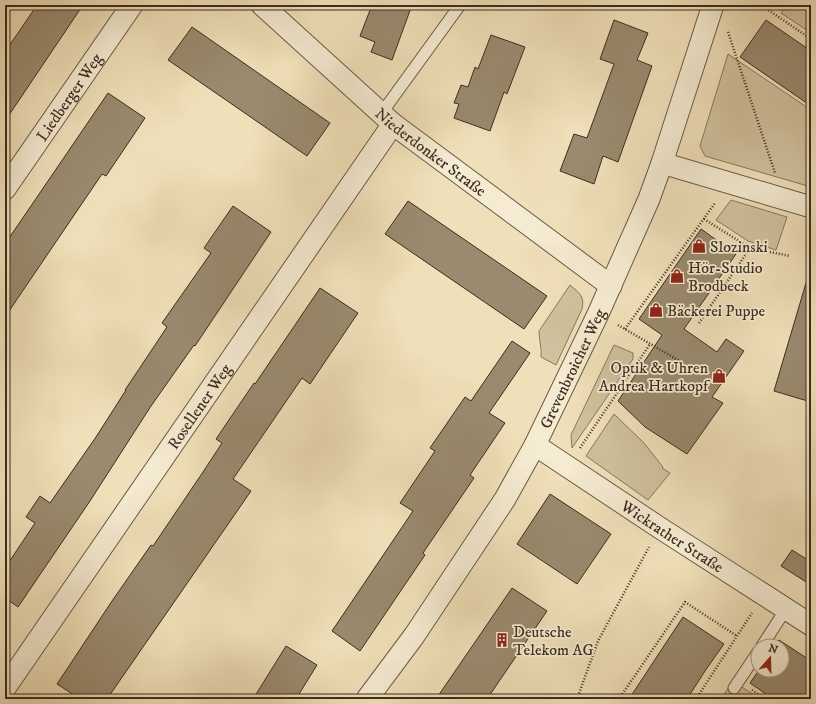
<svg xmlns="http://www.w3.org/2000/svg" width="816" height="704" viewBox="0 0 816 704" font-family="'IM FELL DW Pica',serif">
<style>
.green{fill:#d1c29f;stroke:#86785e}
.building{fill:#9a8a6f;stroke:#3c2d1e}
.lines{fill:none;stroke-linecap:round;stroke-linejoin:round}
.lane-casing{stroke:#695a45;stroke-width:13}
.street-casing{stroke:#695a45;stroke-width:23}
.path{stroke:#3c2d1e;stroke-width:2.5;stroke-dasharray:1 2;stroke-linecap:butt}
.lane{stroke:#f5ebd2;stroke-width:11}
.street{stroke:#f5ebd2;stroke-width:21}
.labels{text-anchor:middle;stroke-width:3.5;stroke-linejoin:round;paint-order:stroke}
.street-label{font-size:16px;fill:#3c2d1e;stroke:#f5ebd2}
.poi-label{font-size:16px;fill:#3c2d1e;stroke:#f5ebd2;text-anchor:start}
</style>
<rect width="100%" height="100%" fill="#f0e0b9"/>
<filter id="stains"><feTurbulence type="fractalNoise" baseFrequency=".005" numOctaves="4"/><feColorMatrix values="0 0 0 0 .2 0 0 0 0 .09 0 0 0 0 .02 0 0 0 .5 -.17"/></filter>
<radialGradient id="worn" r=".72"><stop offset=".6" stop-color="#630" stop-opacity="0"/><stop offset="1" stop-color="#630" stop-opacity=".3"/></radialGradient>
<g class="green">
<polygon points="787,5 811,5 811,33 781,13"/>
<polygon points="728,54 811,110 811,187 705,156 700,146"/>
<polygon points="731,200 787,217 776,250 748,241 716,220"/>
<path d="M570,285C579,293 585,296 582,309L556,365L541,357C542,348 539,340 539,331Z"/>
<polygon points="614,345 633,353 633,359 572,448 571,435"/>
<polygon points="614,414 644,443 663,467 662,468 670,473 648,500 586,456"/>
<polygon points="733,681 760,699 721,699"/>
</g>
<g class="building">
<polygon points="37,5 83,5 5,121 5,52"/>
<polygon points="372,5 412,5 392,60 371,52 375,42 360,36"/>
<polygon points="614,20 648,33 637,60 652,66 618,162 603,156 594,184 560,171 574,134 587,138 614,64 600,59"/>
<polygon points="766,20 811,51 811,106 740,57"/>
<polygon points="192,27 330,123 307,156 168,60"/>
<polygon points="491,35 525,47 507,94 504,92 490,131 454,118 459,104 454,103 461,85 468,87 475,67 478,69"/>
<polygon points="108,93 145,118 106,176 102,174 5,317 5,244"/>
<polygon points="408,201 547,296 524,329 385,234"/>
<polygon points="233,206 271,232 195,346 194,345 151,406 90,501 18,607 5,598 5,568 35,523 26,517 40,496 50,503 96,437 126,390 125,390 167,327 162,323 211,253 204,248"/>
<polygon points="701,229 736,254 684,329 717,352 726,339 744,351 712,397 723,403 687,454 645,427 618,401 662,335 639,319"/>
<polygon points="806,283 811,284 811,402 774,391"/>
<polygon points="320,288 358,313 310,384 302,378 233,479 251,491 107,699 80,699 57,684 112,601 151,545 153,546 203,472 222,443 216,439 254,383 255,384"/>
<polygon points="512,341 530,353 489,413 505,423 470,475 474,478 423,553 425,555 360,651 332,631 413,511 400,503 435,451 430,448 465,397 471,401"/>
<polygon points="550,494 611,534 577,584 517,544"/>
<polygon points="792,550 811,562 811,585 781,566"/>
<polygon points="512,588 547,611 487,699 436,699"/>
<polygon points="683,617 724,644 705,671 687,699 629,699"/>
<polygon points="779,640 811,661 811,699 773,699 750,683 759,670 782,670 782,646 775,646"/>
<polygon points="286,646 317,665 304,686 296,699 253,699"/>
</g>
<g class="lines">
<defs>
<g id="lane">
<polyline points="381,114 460,5"/>
<polyline points="762,646 786,609"/>
<polyline points="734,688 758,652"/>
</g>
<g id="street">
<path id="s1" d="M262,5L393,124L611,286"/>
<polyline points="662,163 811,207"/>
<path id="s2" d="M5,189L132,5"/>
<path id="s3" d="M535,445L660,528L811,625"/>
<path id="s4" d="M5,688L393,124"/>
<path id="s5" d="M367,699L414,636L505,499L535,445L598,314L649,199L662,163L713,5"/>
</g>
</defs>
<use href="#lane" class="lane-casing"/>
<use href="#street" class="street-casing"/>
<g class="path">
<polyline points="761,5 811,39"/>
<polyline points="728,32 775,173"/>
<polyline points="704,219 750,248"/>
<polyline points="699,323 750,248 790,256"/>
<polyline points="618,325 683,363"/>
<polyline points="625,329 715,203"/>
<polyline points="580,448 650,344"/>
<polyline points="752,690 765,699"/>
<polyline points="577,699 598,641 649,547"/>
<polyline points="619,699 685,602 737,636"/>
<polyline points="696,699 752,613"/>
</g>
<use href="#lane" class="lane"/>
<use href="#street" class="street"/>
</g>
<defs>
<symbol id="shop-bare" viewBox="-9 -9 18 18"><path d="M-5-2.5h2.3a2.7 3.5 0 0 1 5.4 0H5L5.5 6h-11ZM-1.5-2.5h3a1.5 2.3 0 0 0-3 0Z" fill="#8f2418" stroke="#f5ebd2" stroke-width="2.5" paint-order="stroke"/></symbol>
<symbol id="building-bare" viewBox="-9 -9 18 18"><path d="M-4-6H4V6H1V3H-1V6H-4ZM-2.5-4.3h1.7v1.8h-1.7ZM.8-4.3h1.7v1.8H.8ZM-2.5-1h1.7V.8h-1.7ZM.8-1h1.7V.8H.8Z" fill="#8f2418" stroke="#f5ebd2" stroke-width="2.5" paint-order="stroke"/></symbol>
</defs>
<g fill-rule="evenodd">
<use href="#shop-bare" x="689" y="236" width="20" height="20"/>
<use href="#shop-bare" x="667" y="266" width="20" height="20"/>
<use href="#shop-bare" x="646" y="300" width="20" height="20"/>
<use href="#shop-bare" x="709" y="366" width="20" height="20"/>
<use href="#building-bare" x="492" y="630" width="20" height="20"/>
</g>
<g class="labels">
<g class="street-label">
<text dy="6" stroke="none"><textPath href="#s2" startOffset="112">Liedberger Weg</textPath></text>
<text dy="6" stroke="none"><textPath href="#s1" startOffset="224">Niederdonker Straße</textPath></text>
<text dy="6" stroke="none"><textPath href="#s5" startOffset="390">Grevenbroicher Weg</textPath></text>
<text dy="6" stroke="none"><textPath href="#s4" startOffset="342">Rosellener Weg</textPath></text>
<text dy="6" stroke="none"><textPath href="#s3" startOffset="165">Wickrather Straße</textPath></text>
</g>
<g class="poi-label">
<text x="710" y="252">Slozinski</text>
<text x="688" y="273">Hör-Studio<tspan x="688" dy="18">Brodbeck</tspan></text>
<text x="667" y="316">Bäckerei Puppe</text>
<text x="708" y="373" text-anchor="end">Optik &amp; Uhren<tspan x="708" dy="18">Andrea Hartkopf</tspan></text>
<text x="513" y="637">Deutsche<tspan x="513" dy="18">Telekom AG</tspan></text>
</g>
</g>
<rect width="816" height="704" fill="none" stroke="#f0e0b9" stroke-width="20"/>
<rect x="6" y="6" width="804" height="692" fill="none" stroke="#3c2d1e" stroke-width="2"/>
<rect x="10" y="10" width="796" height="684" fill="none" stroke="#3c2d1e"/>
<g transform="translate(770 658) rotate(20)"><circle r="19" fill="#f5ebd2" stroke="#ab9f8a"/>
<path d="M0-3L7 15L0 10L-7 15Z" fill="#8f2418"/>
<text y="-6" font-size="11" font-weight="bold" text-anchor="middle" fill="#3c2d1e">N</text>
</g>
<rect width="100%" height="100%" filter="url(#stains)"/>
<rect width="100%" height="100%" fill="url(#worn)"/>
</svg>
